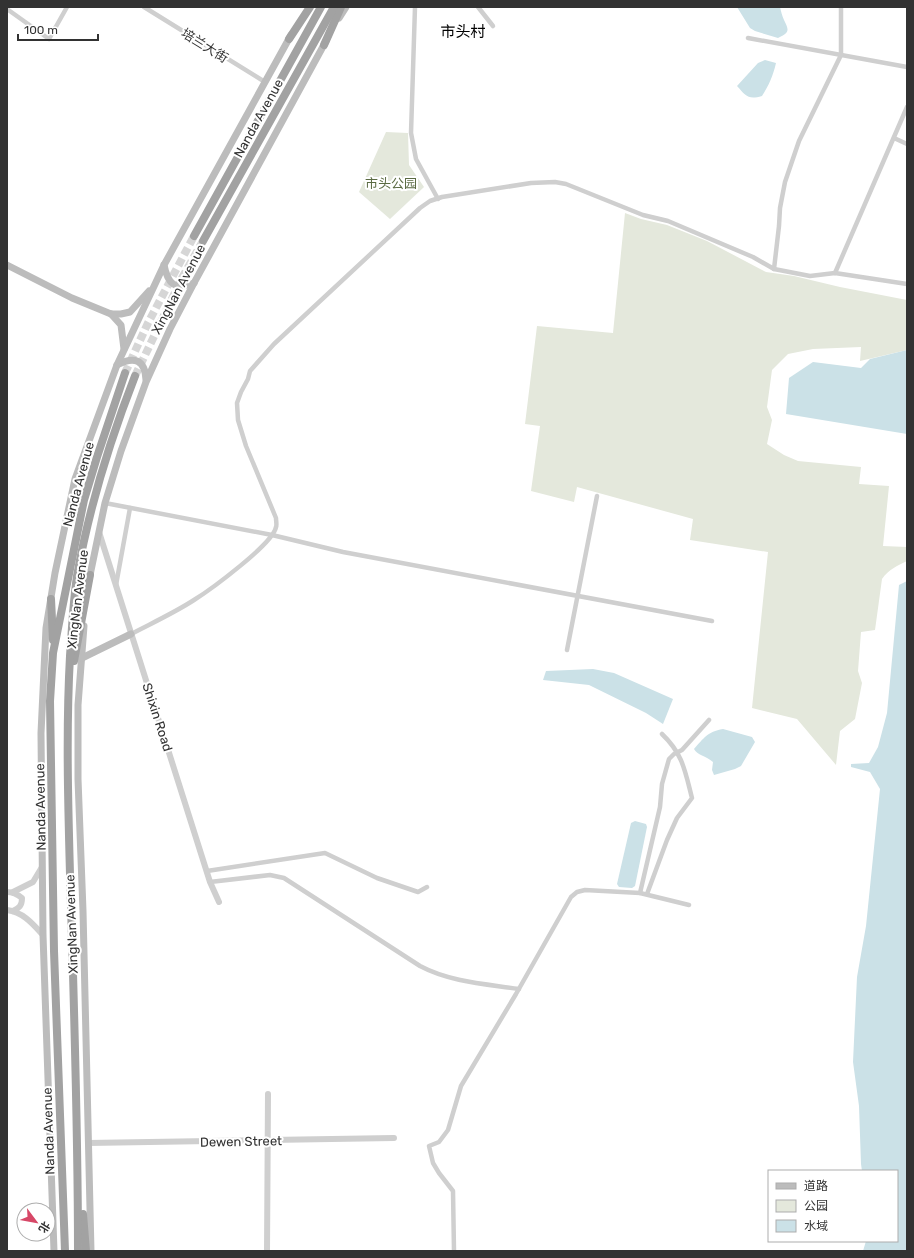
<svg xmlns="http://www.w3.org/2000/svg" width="914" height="1258" viewBox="0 0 914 1258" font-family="Rubik,'Noto Sans SC',sans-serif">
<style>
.green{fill:#e4e8dc}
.water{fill:#cbe1e7}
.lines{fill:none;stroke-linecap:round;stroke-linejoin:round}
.trunk-tunnel{stroke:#d6d6d6;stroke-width:8;stroke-dasharray:8 4;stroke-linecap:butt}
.minor{stroke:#cfcfcf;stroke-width:4.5}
.tertiary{stroke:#cfcfcf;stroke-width:6}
.secondary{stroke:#bcbcbc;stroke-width:7}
.trunk{stroke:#a2a2a2;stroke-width:8}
.labels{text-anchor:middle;stroke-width:4;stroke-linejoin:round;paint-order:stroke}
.street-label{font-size:13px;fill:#323232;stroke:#fff}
.park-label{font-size:13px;fill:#5b6b43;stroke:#fff}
.quarter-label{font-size:15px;fill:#000;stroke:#fff}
</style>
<rect width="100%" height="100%" fill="#fff"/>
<g class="green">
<polygon points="386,132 408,133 409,165 424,187 390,219 359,192"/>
<path d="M625,213L641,219L667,225L707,241L766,272L794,276L840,287L907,300V350L860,361L861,347L813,349L788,354L772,370L767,407L772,420L767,444L784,455L798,461L861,467L859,484L889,486L883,546L907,547V561C897,566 889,569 882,579L875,630L861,632L858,671L862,683L855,719L840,731L836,765L797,719L752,708L768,552L690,540L693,519L577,487L574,502L531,491L540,426L525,424L537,326L613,333Z"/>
</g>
<g class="water">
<path d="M737,7H780C781,11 782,16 784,20C789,30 790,33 778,38L755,31L750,28Z"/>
<path d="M765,60L776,63C773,76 769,85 762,96C748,100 746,96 737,86L758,63Z"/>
<polygon points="907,350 907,434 786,414 789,378 813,362 861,368 870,359"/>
<polygon points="907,581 907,1251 863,1251 866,1241 897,1241 897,1171 862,1171 861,1164 859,1106 853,1062 857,977 866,926 880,789 870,772 851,767 851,764 869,763 878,747 887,713 899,585"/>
<polygon points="593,669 614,673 673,699 663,724 646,713 589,685 543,680 546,671"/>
<path d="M723,729L752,737L755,742L741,766L735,769L714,775L712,770L713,762C706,756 697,755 694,749C704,738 707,732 723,729Z"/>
<polygon points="635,821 646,824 647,827 635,886 632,888 619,887 617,884 631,823"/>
</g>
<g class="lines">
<g class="trunk-tunnel">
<polyline points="125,373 148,323 194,236"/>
<polyline points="135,376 182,278 203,241"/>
</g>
<g class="minor">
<polyline points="144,7 265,82"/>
<polyline points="415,7 411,133 416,159 438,199"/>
<polyline points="478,7 493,26"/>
<polyline points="7,9 49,39 67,7"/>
<polyline points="748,38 907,67"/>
<polyline points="894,138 907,144"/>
<polyline points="774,269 779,226 780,208 785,182 799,141 841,55 841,7"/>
<polyline points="835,273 907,107"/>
<polyline points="105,503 272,535 343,552 712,621"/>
<polyline points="116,585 130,508"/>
<path d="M131,634C152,623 174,613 194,600C210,590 273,544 276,527C277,525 276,521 276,518L246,446L238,420L237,403L241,392L248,379L250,371L274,344L420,208L430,201L442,197L531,183L555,182L566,184L643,215L668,221L753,257L774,269L810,276L835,273L907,284"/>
<polyline points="567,650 597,496"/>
<polyline points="207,871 325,853 377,878 418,892 427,887"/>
<path d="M210,882L270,875L284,878L420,966C450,982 486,984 519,989"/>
<polyline points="640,893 660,807 662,784 669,759 674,754 682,750 709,720"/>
<path d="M647,894L667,840L677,818L692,798C685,771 683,754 662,734"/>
<polyline points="454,1251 453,1191 439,1173 433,1163 429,1146 439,1142 448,1130 461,1086 516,994 571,897 577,892 585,890 640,893 689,905"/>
</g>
<g class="tertiary">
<polyline points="99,532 210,882 219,902"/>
<path d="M7,892C13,892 17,894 22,898C22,906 19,908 13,911"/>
<polyline points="13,892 33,882 42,867"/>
<path d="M7,910C23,912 33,924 43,935"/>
<polyline points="88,1143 394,1138"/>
<polyline points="267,1251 268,1094"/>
</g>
<g class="secondary">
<polyline points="339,18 346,7"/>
<polyline points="7,265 72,298 111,314 121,314 130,312 149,291"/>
<path d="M164,265C168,285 175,290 194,283"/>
<polyline points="111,314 121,325 124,349"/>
<path d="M117,365C134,356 145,359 146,380"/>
<polyline points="89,580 105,503 121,451 146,382 170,329 194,283 326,41"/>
<polyline points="84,626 78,705 78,779 83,911 91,1251"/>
<polyline points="82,658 131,634"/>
<polyline points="54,1251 43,935 41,733 46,628 55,573 75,479 117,365 164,265 291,35"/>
</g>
<g class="trunk">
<polyline points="289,39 310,7"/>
<polyline points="324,45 341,7"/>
<polyline points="194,236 321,7"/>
<polyline points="203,241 334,7"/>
<polyline points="51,599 53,640"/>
<polyline points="74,661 90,575"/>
<polyline points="83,1214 86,1251"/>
<polyline points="65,1251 54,951 50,701 53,653 84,500 97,457 125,373"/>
<path d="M78,1251C78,1125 74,999 70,874C68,801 66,729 70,656C72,630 73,603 77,576C89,508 110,440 135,376"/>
</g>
</g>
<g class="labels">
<g class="street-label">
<text transform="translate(205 45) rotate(32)" y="5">培兰大街</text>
<text transform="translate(258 118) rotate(-61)" y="5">Nanda Avenue</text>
<text transform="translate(178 289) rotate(-62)" y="5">XingNan Avenue</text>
<text transform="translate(78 484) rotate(-75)" y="5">Nanda Avenue</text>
<text transform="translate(77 599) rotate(-83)" y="5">XingNan Avenue</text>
<text transform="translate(158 717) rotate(72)" y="5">Shixin Road</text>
<text transform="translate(40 807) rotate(-91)" y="5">Nanda Avenue</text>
<text transform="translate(71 924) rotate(-92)" y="5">XingNan Avenue</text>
<text transform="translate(48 1131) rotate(-92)" y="5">Nanda Avenue</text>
<text transform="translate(241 1141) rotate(-1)" y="5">Dewen Street</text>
</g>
<g class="park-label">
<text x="391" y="188">市头公园</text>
</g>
<g class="quarter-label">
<text x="463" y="37">市头村</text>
</g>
</g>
<rect width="914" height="1258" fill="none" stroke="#323232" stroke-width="16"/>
<rect x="768" y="1170" width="130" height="72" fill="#ffffff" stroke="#adadad"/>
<rect x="776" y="1183" width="20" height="6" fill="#bcbcbc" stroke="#adadad"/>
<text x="804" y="1190" font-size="12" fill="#323232">道路</text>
<rect x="776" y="1200" width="20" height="12" fill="#e4e8dc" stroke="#adadad"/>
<text x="804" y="1210" font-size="12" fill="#323232">公园</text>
<rect x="776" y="1220" width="20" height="12" fill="#cbe1e7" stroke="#adadad"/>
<text x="804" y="1230" font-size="12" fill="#323232">水域</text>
<g transform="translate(36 1222) rotate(122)"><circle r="19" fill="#ffffff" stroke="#adadad"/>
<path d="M0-3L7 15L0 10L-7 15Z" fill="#d74767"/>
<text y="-6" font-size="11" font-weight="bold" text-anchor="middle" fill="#323232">北</text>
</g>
<path d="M18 34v6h80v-6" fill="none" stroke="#323232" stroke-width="2"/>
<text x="24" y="34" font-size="12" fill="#323232" stroke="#ffffff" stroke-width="3" paint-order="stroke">100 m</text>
</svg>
